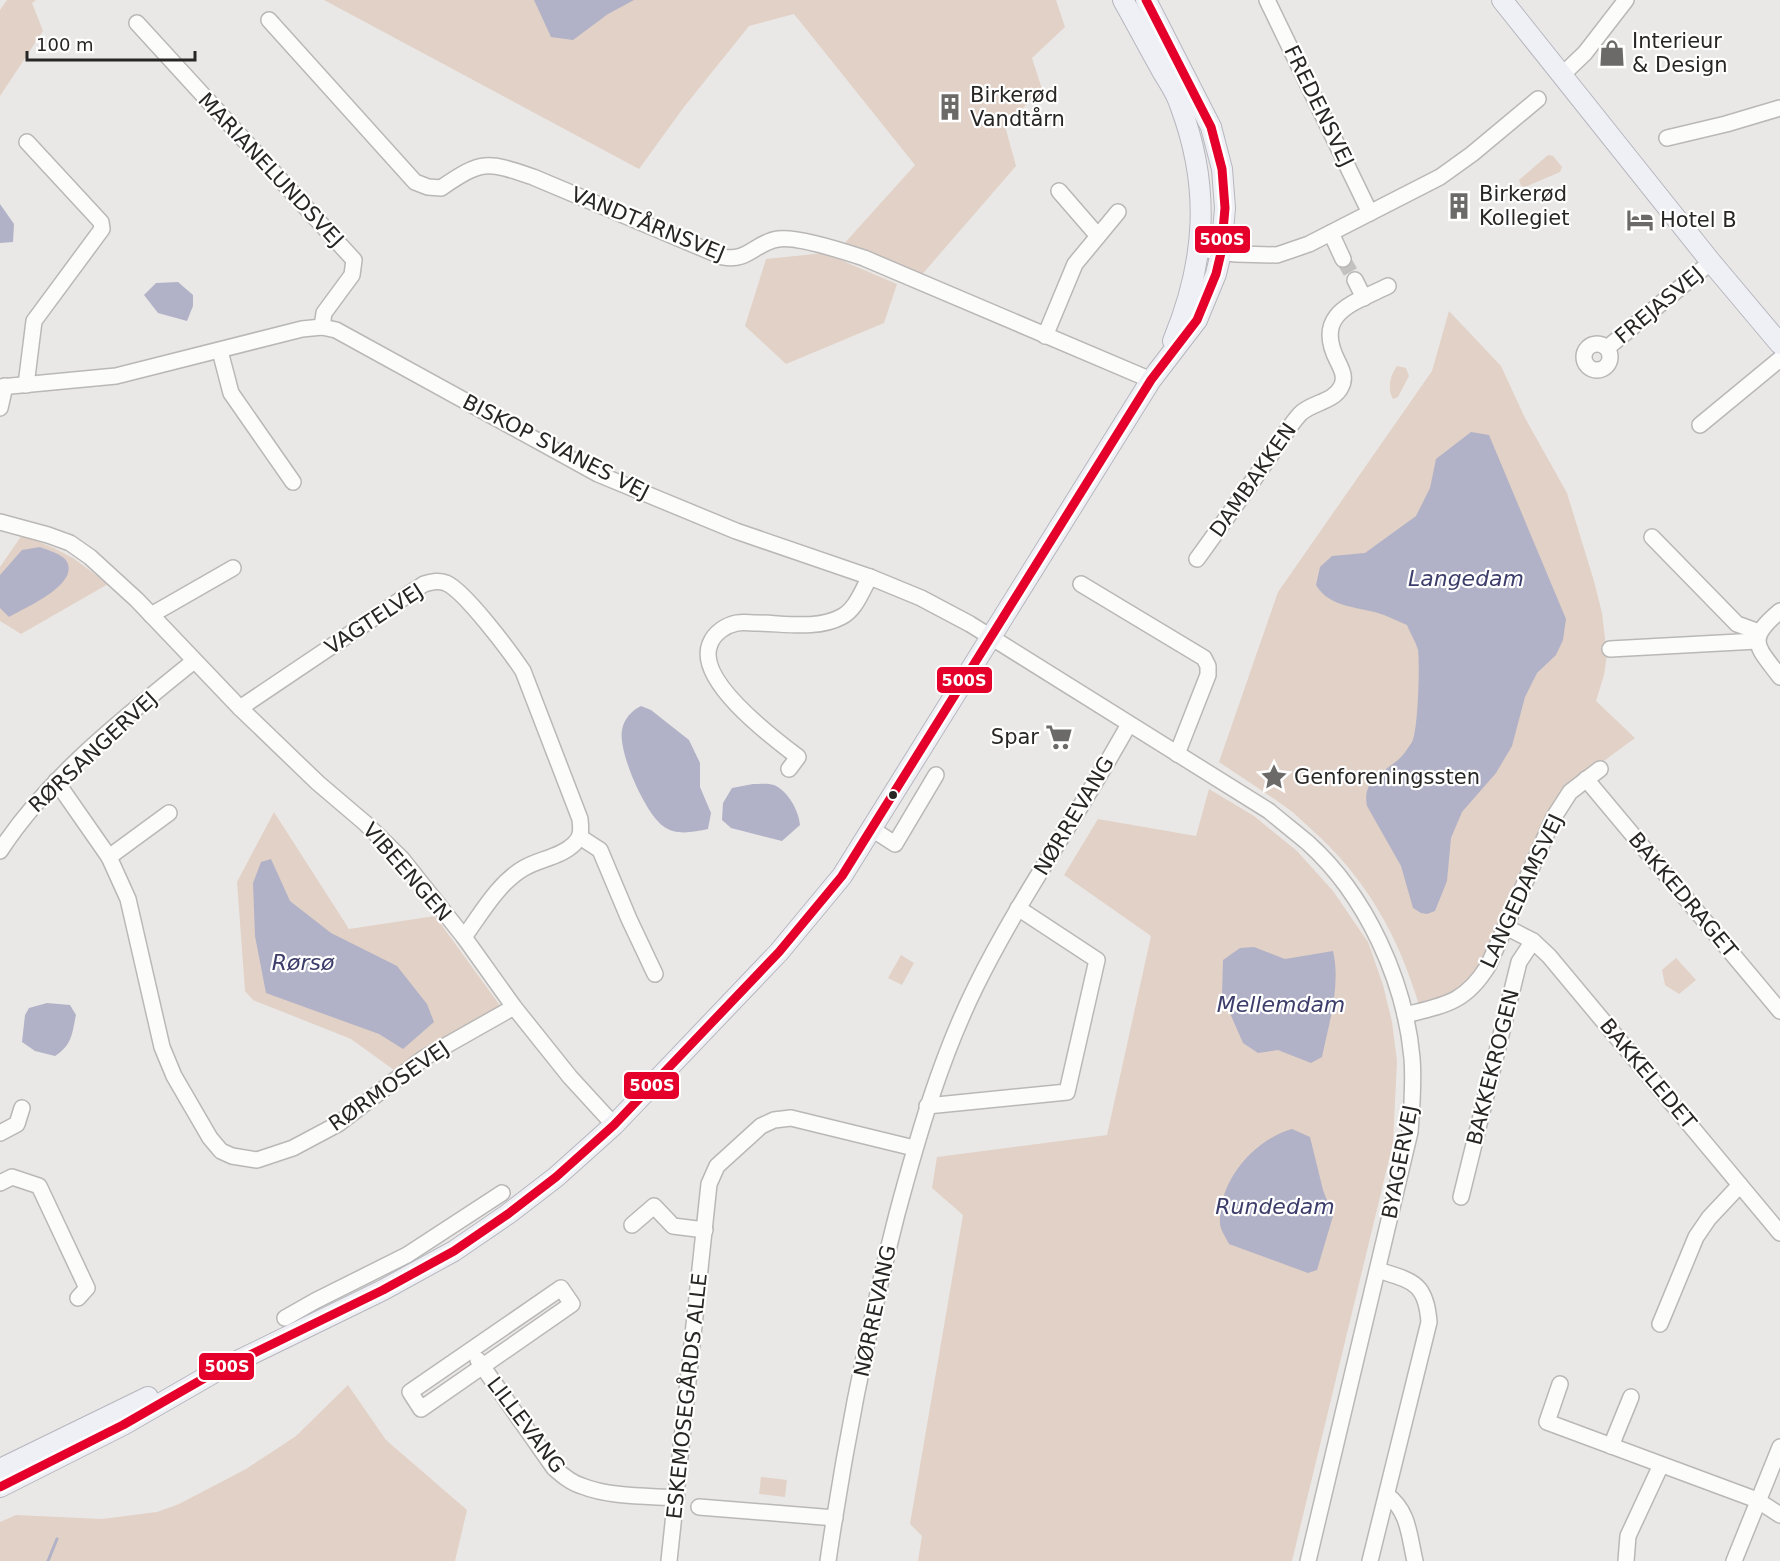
<svg xmlns="http://www.w3.org/2000/svg" width="1780" height="1561" viewBox="0 0 1780 1561" font-family="'DejaVu Sans',sans-serif">
<style>
.green{fill:#e2d1c6}
.water{fill:#b1b2c7}
.lines{fill:none;stroke-linecap:round;stroke-linejoin:round}
.stream{stroke:#b1b2c7;stroke-width:3}
.minor-tunnel{stroke:#c3c1bf;stroke-width:15;stroke-dasharray:15 8;stroke-linecap:butt}
.minor-casing{stroke:#bab8b7;stroke-width:18}
.major-casing{stroke:#b6b6be;stroke-width:22}
.minor{stroke:#fcfcfb;stroke-width:15}
.major{stroke:#eff0f5;stroke-width:20}
.bus-1-casing{stroke:#fff;stroke-width:14}
.bus-1{stroke:#e4002b;stroke-width:9}
.bus-dot{fill:#272625;stroke:#fff;stroke-width:2}
.labels{text-anchor:middle;stroke-width:4.5;stroke-linejoin:round;paint-order:stroke}
.poi-label{font-size:21px;fill:#272625;stroke:#fff;text-anchor:start}
.street-label{font-size:21px;fill:#272625;stroke:#fff}
.water-label{font-size:22px;font-style:italic;fill:#3c3d6a;stroke:#fff}
.line-badge{stroke:#fff;stroke-width:2}
.badge-label{font-size:16px;text-anchor:middle;font-weight:bold;fill:#fff}
</style>
<rect width="100%" height="100%" fill="#eae8e6"/>
<g class="green">
<polygon points="7,0 36,0 32,3 43,31 0,96 0,10"/>
<polygon points="324,0 1056,0 1065,27 1032,58 1042,89 1005,126 1016,166 919,278 843,245 915,165 794,14 749,26 684,107 639,169"/>
<polygon points="1548,155 1553,156 1562,167 1560,172 1525,187 1521,186 1519,180"/>
<polygon points="824,253 897,284 884,323 786,364 745,326 766,259"/>
<path d="M1449,311L1501,366L1525,418L1567,493L1594,581L1602,613L1607,655L1604,675L1596,701L1635,738L1574,783L1483,964L1466,983L1447,998L1419,1005C1398,935 1366,878 1311,829C1303,822 1296,814 1287,808C1265,792 1241,777 1219,762L1278,592L1432,371Z"/>
<path d="M1397,366L1406,368L1409,376L1398,397L1393,399C1387,390 1390,375 1397,366Z"/>
<polygon points="22,535 54,548 73,558 108,584 21,634 0,621 0,567"/>
<polygon points="1209,789 1254,816 1297,851 1333,891 1368,942 1383,985 1392,1022 1397,1061 1393,1143 1292,1561 918,1561 922,1536 910,1524 963,1215 932,1188 937,1157 1107,1135 1151,936 1064,875 1098,819 1196,836"/>
<polygon points="274,812 349,929 435,916 501,1007 434,1043 394,1070 351,1039 253,1000 245,991 237,882"/>
<polygon points="901,955 914,963 902,985 888,978"/>
<polygon points="1676,958 1696,980 1679,994 1665,985 1662,970"/>
<polygon points="348,1385 386,1440 467,1510 455,1561 0,1561 0,1522 16,1515 102,1519 157,1512 179,1504 246,1469 296,1436"/>
<polygon points="761,1477 787,1480 785,1497 759,1494"/>
</g>
<g class="water">
<polygon points="534,0 634,0 608,14 573,40 551,37"/>
<polygon points="0,204 14,224 13,242 0,243"/>
<polygon points="178,282 193,295 193,306 187,321 158,313 144,295 156,283"/>
<path d="M1471,432L1489,435L1566,619L1563,640L1556,655L1537,673L1525,697L1512,746L1496,773L1462,812L1451,838L1447,881L1435,911L1427,914L1421,913L1413,908L1401,866L1367,806C1362,781 1381,774 1398,760C1403,756 1408,748 1412,742C1418,732 1420,664 1418,650C1416,642 1410,633 1407,625C1399,622 1392,618 1384,615C1360,606 1330,609 1316,585L1320,567L1332,556L1365,553L1416,516L1430,488L1436,459Z"/>
<path d="M40,547C47,550 59,553 65,559C84,583 24,608 9,617L0,608V575L22,550Z"/>
<path d="M641,706L651,710L689,740L700,763V787L711,813L708,829C693,832 676,836 663,826C645,813 618,752 622,730C624,719 631,711 641,706Z"/>
<path d="M753,784C759,784 768,783 774,785C788,791 799,811 800,825L782,841L731,828L722,820L723,803L732,788Z"/>
<polygon points="271,859 290,901 331,933 397,966 427,1004 434,1022 403,1049 379,1034 266,993 255,936 253,883 261,862"/>
<path d="M1254,947L1285,959L1333,951C1341,985 1329,1023 1322,1057L1311,1063L1278,1050L1258,1053L1243,1043L1222,995L1223,960L1240,948Z"/>
<path d="M47,1003L70,1005L76,1015C72,1034 72,1045 55,1056L35,1051L22,1042L25,1015L29,1008Z"/>
<path d="M1292,1129L1310,1137L1323,1190L1333,1216L1317,1270L1308,1273L1229,1244C1226,1237 1220,1230 1220,1223C1218,1182 1253,1140 1292,1129Z"/>
</g>
<g class="lines">
<polyline class="stream" points="48,1561 57,1539"/>
<polyline class="minor-tunnel" points="1343,259 1355,280"/>
<defs>
<g id="minor">
<polyline points="1267,0 1370,213"/>
<path d="M269,20L415,182L428,187L441,188C482,160 486,161 533,177L723,257C748,262 756,242 778,239C796,236 846,252 864,258L1151,380"/>
<polyline points="137,23 354,260 352,275 324,313 322,327"/>
<polyline points="1562,75 1585,53 1626,0"/>
<polyline points="1667,138 1726,124 1780,108"/>
<polyline points="1059,191 1098,236"/>
<polyline points="1331,233 1343,259"/>
<polyline points="1200,249 1236,254 1277,255 1309,244 1440,177 1472,154 1538,99"/>
<polyline points="1355,280 1364,298"/>
<polyline points="1045,336 1075,264 1118,212"/>
<circle cx="1597" cy="357" r="13"/>
<polyline points="1607,348 1711,262"/>
<polyline points="220,351 231,393 293,482"/>
<polyline points="26,385 34,321 102,229 101,222 27,142"/>
<path d="M0,387L116,376L302,329L322,327L336,330L598,474L736,531L870,577L921,598L970,624L1269,811C1282,822 1295,832 1308,843C1366,895 1405,981 1412,1058C1414,1083 1412,1107 1410,1132L1308,1561"/>
<polyline points="0,408 5,386"/>
<polyline points="1700,425 1780,359"/>
<polyline points="0,522 48,535 70,543 90,557 137,600 240,708 318,783 365,823 402,859 464,937 514,1007 570,1077 614,1125"/>
<polyline points="1652,537 1737,624 1759,632"/>
<path d="M1197,559C1221,526 1245,492 1268,459C1279,444 1288,427 1300,414C1310,403 1334,402 1341,387C1346,378 1342,370 1338,362C1313,314 1351,304 1388,286"/>
<polyline points="1081,584 1204,658 1208,666 1208,675 1177,754"/>
<path d="M1780,611C1745,640 1757,646 1780,677"/>
<polyline points="151,615 233,568"/>
<polyline points="1610,649 1757,641"/>
<path d="M240,708L424,584C432,582 438,580 446,583C465,591 511,653 523,671L580,819C581,829 582,837 574,844C561,857 539,859 524,868C498,883 481,914 464,937"/>
<path d="M789,769L798,757C773,738 695,680 710,644C714,633 726,625 737,623C743,622 750,623 756,623C782,623 817,630 841,617C856,610 862,590 870,577"/>
<polyline points="1586,779 1780,1011"/>
<polyline points="56,781 109,857 128,899 162,1047 174,1076 210,1138 221,1151 232,1156 257,1160 293,1148 338,1124 424,1058 514,1007"/>
<polyline points="872,829 895,844 936,775"/>
<polyline points="580,837 600,850 629,919 655,974"/>
<path d="M0,851C48,777 126,716 194,661"/>
<polyline points="109,857 169,813"/>
<polyline points="1506,927 1533,941 1549,956 1780,1233"/>
<path d="M1405,1015C1445,1005 1465,1003 1488,966L1554,817L1570,792L1600,769"/>
<polyline points="927,1106 1067,1092 1097,960 1018,908"/>
<polyline points="0,1133 17,1124 22,1108"/>
<polyline points="0,1183 12,1177 39,1186 87,1288 78,1298"/>
<polyline points="1461,1197 1519,962 1533,941"/>
<polyline points="632,1225 654,1206 673,1226 705,1230"/>
<polygon points="561,1288 572,1304 421,1409 410,1392"/>
<polyline points="285,1318 315,1301 407,1255 502,1193"/>
<polyline points="1660,1324 1696,1237 1709,1218 1740,1185"/>
<path d="M478,1360L554,1468C562,1475 571,1483 582,1486C609,1497 648,1496 677,1498"/>
<polyline points="1560,1384 1547,1422 1757,1500 1780,1515"/>
<polyline points="1611,1446 1631,1397"/>
<path d="M1387,1495C1409,1511 1409,1536 1415,1561"/>
<polyline points="699,1507 835,1518"/>
<polyline points="669,1561 709,1184 717,1166 761,1126 774,1120 791,1118 914,1148"/>
<path d="M828,1561C845,1444 868,1328 897,1214C918,1136 940,1059 976,986C1021,895 1080,813 1129,724"/>
<path d="M1370,1561L1429,1322C1426,1282 1412,1281 1378,1270"/>
<polyline points="1626,1561 1628,1536 1661,1465"/>
<polyline points="1734,1561 1780,1447"/>
</g>
<g id="major">
<path d="M1123,0C1136,23 1148,46 1161,69C1167,80 1176,92 1180,105C1211,187 1206,261 1173,341"/>
<polyline points="1502,0 1711,262 1780,344"/>
<polyline points="0,1469 148,1397"/>
<polyline points="0,1487 123,1425 215,1372 383,1290 454,1251 508,1214 556,1177 614,1125 779,952 842,876 1151,380 1197,320 1216,274 1221,253 1225,208 1222,169 1211,127 1146,0"/>
</g>
</defs>
<use href="#minor" class="minor-casing"/>
<use href="#major" class="major-casing"/>
<use href="#minor" class="minor"/>
<use href="#major" class="major"/>
<defs>
<polyline id="bus-1" points="0,1487 123,1425 215,1372 383,1290 454,1251 508,1214 556,1177 614,1125 779,952 842,876 1151,380 1197,320 1216,274 1221,253 1225,208 1222,169 1211,127 1146,0"/>
</defs>
<use href="#bus-1" class="bus-1-casing"/>
<use href="#bus-1" class="bus-1"/>
</g>
<defs>
<symbol id="shop-bare" viewBox="-9 -9 18 18"><path d="M-5-2.5h2.3a2.7 3.5 0 0 1 5.4 0H5L5.5 6h-11ZM-1.5-2.5h3a1.5 2.3 0 0 0-3 0Z" fill="#6b6a69" stroke="#fff" stroke-width="2.5" paint-order="stroke"/></symbol>
<symbol id="building-bare" viewBox="-9 -9 18 18"><path d="M-4-6H4V6H1V3H-1V6H-4ZM-2.5-4.3h1.7v1.8h-1.7ZM.8-4.3h1.7v1.8H.8ZM-2.5-1h1.7V.8h-1.7ZM.8-1h1.7V.8H.8Z" fill="#6b6a69" stroke="#fff" stroke-width="2.5" paint-order="stroke"/></symbol>
<symbol id="hotel-bare" viewBox="-9 -9 18 18"><path d="M-6-4.5h1.5V1H6V5H4.5V3h-9V5H-6ZM-4 0a1.8 1.8 0 1 1 3.6 0ZM.5 0V-2.5h3Q6-2.5 6 0Z" fill="#6b6a69" stroke="#fff" stroke-width="2.5" paint-order="stroke"/></symbol>
<symbol id="supermarket-bare" viewBox="-9 -9 18 18"><path d="M-6-5.5h2.5l.6 2H6L4.5 2H-2.5L-4.4-4H-6ZM-1.5 3.2a1.3 1.3 0 1 0 .1 0ZM3 3.2a1.3 1.3 0 1 0 .1 0Z" fill="#6b6a69" stroke="#fff" stroke-width="2.5" paint-order="stroke"/></symbol>
<symbol id="sight-bare" viewBox="-9 -9 18 18"><path d="M0-6L1.8-2.2L6-1.7L2.9 1.2L3.7 5.4L0 3.3L-3.7 5.4L-2.9 1.2L-6-1.7L-1.8-2.2Z" fill="#6b6a69" stroke="#fff" stroke-width="2.5" paint-order="stroke"/></symbol>
</defs>
<g fill-rule="evenodd">
<use href="#shop-bare" x="1593" y="34" width="38" height="38"/>
<use href="#building-bare" x="931" y="88" width="38" height="38"/>
<use href="#building-bare" x="1440" y="187" width="38" height="38"/>
<use href="#hotel-bare" x="1621" y="201" width="38" height="38"/>
<use href="#supermarket-bare" x="1040" y="718" width="38" height="38"/>
<use href="#sight-bare" x="1255" y="758" width="38" height="38"/>
</g>
<circle class="bus-dot" cx="893" cy="795" r="5"/>
<g class="labels">
<g class="poi-label">
<text x="1632" y="48">Interieur<tspan x="1632" dy="24">&amp; Design</tspan></text>
<text x="970" y="102">Birkerød<tspan x="970" dy="24">Vandtårn</tspan></text>
<text x="1479" y="201">Birkerød<tspan x="1479" dy="24">Kollegiet</tspan></text>
<text x="1660" y="227">Hotel B</text>
<text x="1039" y="744" text-anchor="end">Spar</text>
<text x="1294" y="784">Genforeningssten</text>
</g>
<g class="street-label">
<text transform="translate(1319 106) rotate(64)" y="7">FREDENSVEJ</text>
<text transform="translate(271 170) rotate(47)" y="7">MARIANELUNDSVEJ</text>
<text transform="translate(648 224) rotate(22)" y="7">VANDTÅRNSVEJ</text>
<text transform="translate(1659 305) rotate(-40)" y="7">FREJASVEJ</text>
<text transform="translate(556 447) rotate(27)" y="7">BISKOP SVANES VEJ</text>
<text transform="translate(1253 480) rotate(-55)" y="7">DAMBAKKEN</text>
<text transform="translate(374 619) rotate(-33)" y="7">VAGTELVEJ</text>
<text transform="translate(93 752) rotate(-43)" y="7">RØRSANGERVEJ</text>
<text transform="translate(1074 816) rotate(-59)" y="7">NØRREVANG</text>
<text transform="translate(407 872) rotate(49)" y="7">VIBEENGEN</text>
<text transform="translate(1522 891) rotate(-65)" y="7">LANGEDAMSVEJ</text>
<text transform="translate(1683 895) rotate(50)" y="7">BAKKEDRAGET</text>
<text transform="translate(1493 1067) rotate(-76)" y="7">BAKKEKROGEN</text>
<text transform="translate(1648 1074) rotate(50)" y="7">BAKKELEDET</text>
<text transform="translate(389 1086) rotate(-35)" y="7">RØRMOSEVEJ</text>
<text transform="translate(1400 1162) rotate(-79)" y="7">BYAGERVEJ</text>
<text transform="translate(875 1311) rotate(-78)" y="7">NØRREVANG</text>
<text transform="translate(687 1396) rotate(-84)" y="7">ESKEMOSEGÅRDS ALLE</text>
<text transform="translate(526 1425) rotate(53)" y="7">LILLEVANG</text>
</g>
<g class="water-label">
<text x="1466" y="586">Langedam</text>
<text x="303" y="970">Rørsø</text>
<text x="1281" y="1012">Mellemdam</text>
<text x="1275" y="1214">Rundedam</text>
</g>
</g>
<g class="line-badge">
<rect x="1194" y="225" width="57" height="29" rx="6" fill="#e4002b"/>
<rect x="936" y="666" width="57" height="28" rx="6" fill="#e4002b"/>
<rect x="623" y="1071" width="57" height="29" rx="6" fill="#e4002b"/>
<rect x="198" y="1352" width="57" height="29" rx="6" fill="#e4002b"/>
</g>
<g class="badge-label">
<text x="1222" y="245">500S</text>
<text x="964" y="686">500S</text>
<text x="652" y="1091">500S</text>
<text x="227" y="1372">500S</text>
</g>
<path d="M27 51v9h168v-9" fill="none" stroke="#272625" stroke-width="3"/>
<text x="36" y="51" font-size="18" fill="#272625" stroke="#ffffff" stroke-width="4.5" paint-order="stroke">100 m</text>
</svg>
